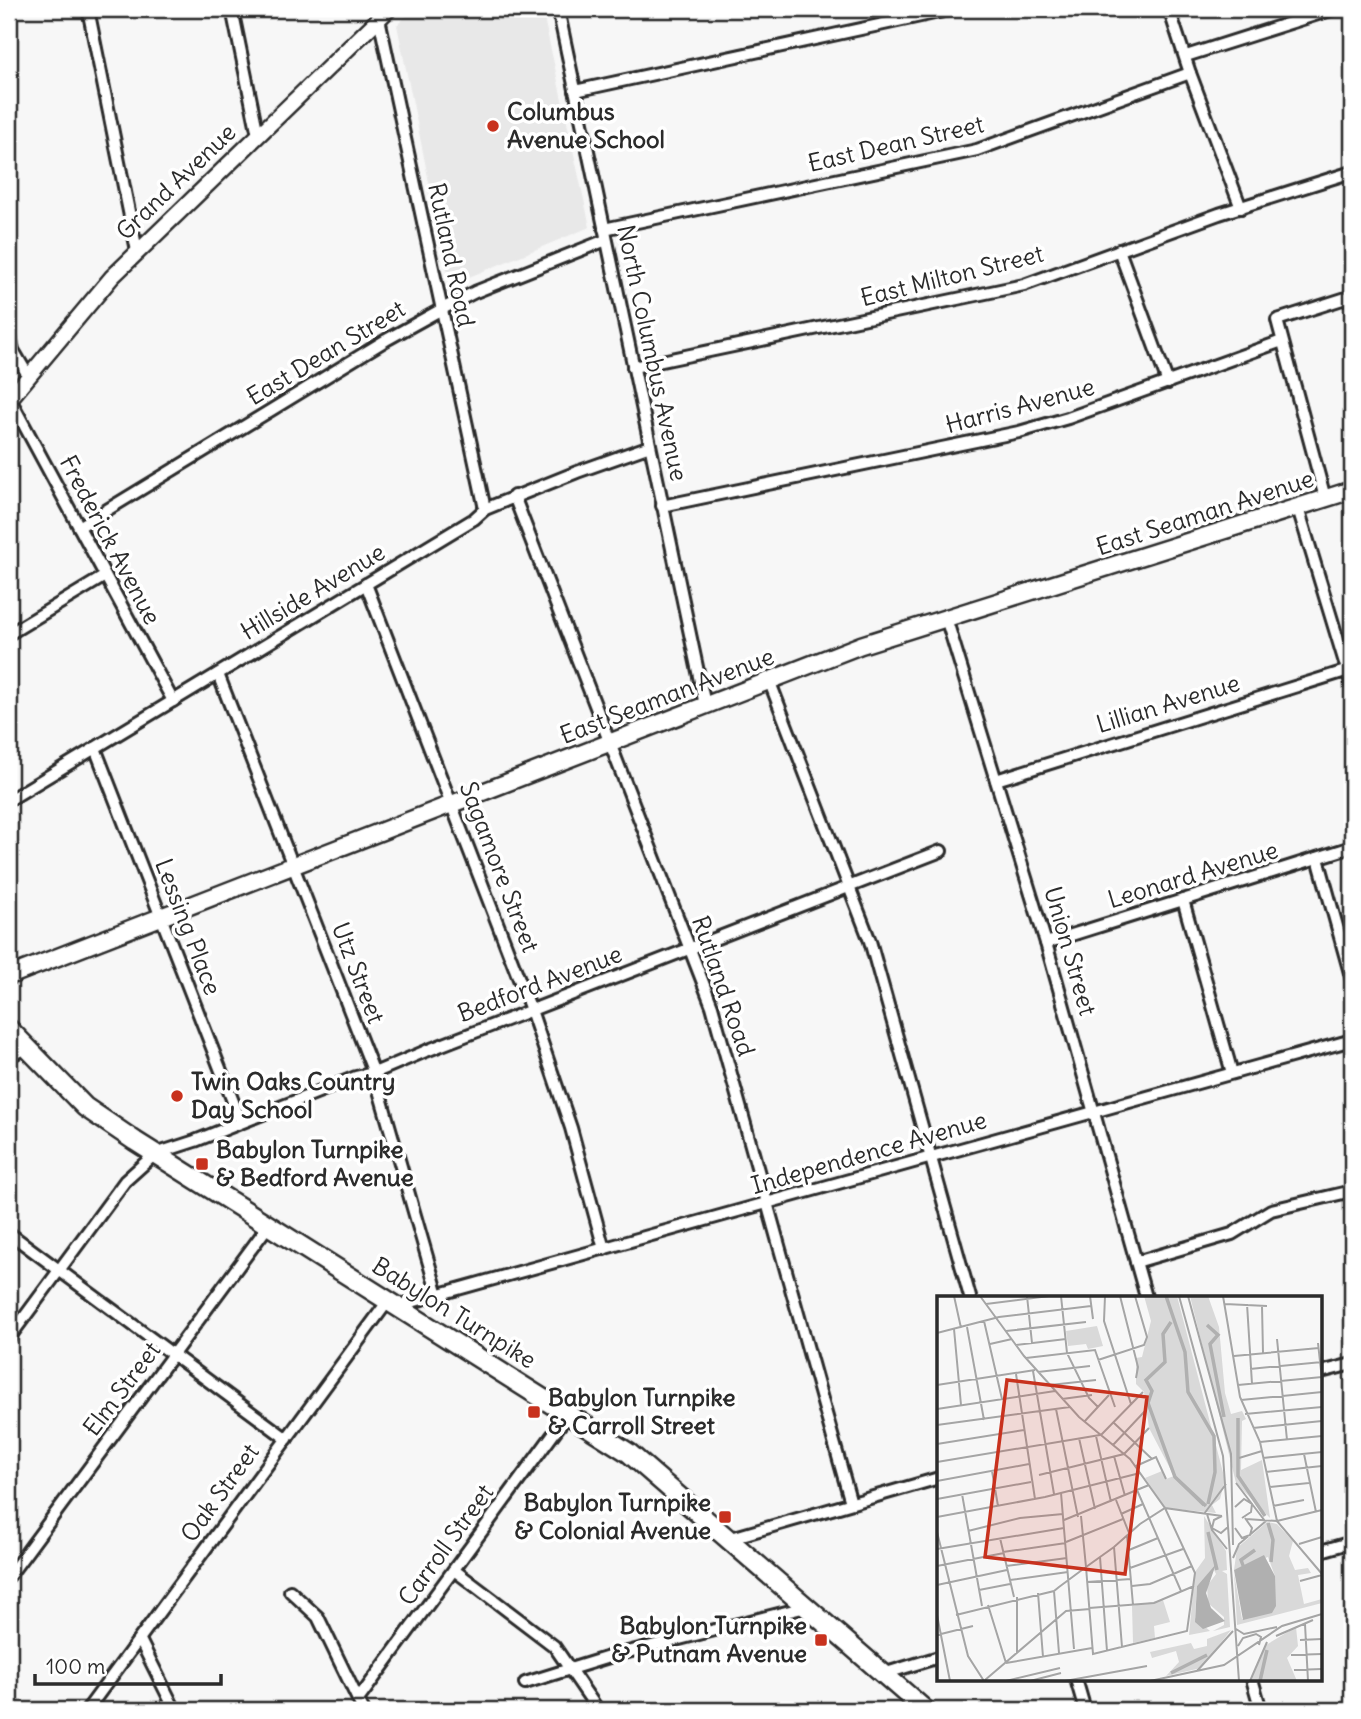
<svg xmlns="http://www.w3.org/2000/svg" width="1361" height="1719" viewBox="0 0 1361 1719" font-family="Delius,sans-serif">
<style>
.built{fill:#e8e8e8}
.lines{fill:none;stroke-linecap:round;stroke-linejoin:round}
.minor-casing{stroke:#2b2b2b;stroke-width:16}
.tertiary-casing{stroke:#2b2b2b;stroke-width:19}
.secondary-casing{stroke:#2b2b2b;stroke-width:21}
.primary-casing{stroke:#2b2b2b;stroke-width:23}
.minor{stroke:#fff;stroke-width:10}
.tertiary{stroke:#fff;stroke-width:14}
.secondary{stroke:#fff;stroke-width:16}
.primary{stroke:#fff;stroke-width:18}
.poi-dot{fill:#c8321e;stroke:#fff;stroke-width:2.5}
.labels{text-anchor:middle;stroke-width:7;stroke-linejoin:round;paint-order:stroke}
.poi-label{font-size:24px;font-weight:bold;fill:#2b2b2b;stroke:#fff;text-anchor:start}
.street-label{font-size:24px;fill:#2b2b2b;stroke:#fff}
.inset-river{fill:none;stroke:#b0b0b0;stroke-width:3.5}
.inset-road{fill:none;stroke:#a5a5a5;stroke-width:2}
.view{fill:#c8321e;fill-opacity:0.15;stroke:#c8321e;stroke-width:3.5}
.inset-edge{fill:none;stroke:#2b2b2b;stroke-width:3.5}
</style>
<rect width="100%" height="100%" fill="#f7f7f7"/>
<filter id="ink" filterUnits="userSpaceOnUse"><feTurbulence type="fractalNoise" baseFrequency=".0143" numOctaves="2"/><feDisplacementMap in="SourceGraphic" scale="14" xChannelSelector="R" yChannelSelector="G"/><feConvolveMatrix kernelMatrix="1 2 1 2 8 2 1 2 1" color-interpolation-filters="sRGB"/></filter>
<g filter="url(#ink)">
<polygon class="built" points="414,9 542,9 590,227 450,285 397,25"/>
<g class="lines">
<defs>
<g id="minor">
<polyline points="88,9 137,251"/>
<polyline points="232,9 258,135"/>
<polyline points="377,9 485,509"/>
<polyline points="558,9 705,705"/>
<polyline points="1169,9 1190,73 1241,208"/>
<polyline points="1186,56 1334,9"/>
<polyline points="575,91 953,9"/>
<polyline points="604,229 977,150 1190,73"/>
<polyline points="1119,250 1168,383"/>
<polyline points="9,331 13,350 29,377"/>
<polyline points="633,367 1024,285 1219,214 1352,172"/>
<polyline points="10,399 173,701"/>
<polyline points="514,496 712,1006 851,1503"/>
<polyline points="1325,498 1277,320 1352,296"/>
<polyline points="662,506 1019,432 1068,418 1282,341"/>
<polyline points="1298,508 1352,686"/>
<polyline points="79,527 386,340 442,309 475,292 606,240"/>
<polyline points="366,584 531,1010 571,1128 604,1249"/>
<polyline points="946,618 1046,943 1146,1297"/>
<polyline points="9,634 105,576"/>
<polyline points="218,674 374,1073 438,1295"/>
<polyline points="769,680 870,941 970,1297"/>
<polyline points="95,748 241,1122"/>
<polyline points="996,780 1352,669"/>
<polyline points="9,800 474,519 485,509 577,472 650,446"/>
<polyline points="1318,858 1352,980"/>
<polyline points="1183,900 1232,1073"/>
<polyline points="1046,943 1352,847"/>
<polyline points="9,1057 26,1047"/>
<polyline points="9,1233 287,1439"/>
<polyline points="1136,1262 1232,1234 1271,1210 1352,1191"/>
<polyline points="397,1306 1352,1040"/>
<polyline points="9,1338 125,1181 155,1154 195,1141 356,1077 374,1073 426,1051 941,851"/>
<polyline points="1321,1372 1352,1364"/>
<polyline points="728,1539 939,1478"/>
<polyline points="1321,1551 1352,1542"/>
<polyline points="454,1570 554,1646 598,1710"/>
<polyline points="9,1576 268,1226"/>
<polyline points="290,1591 318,1617 363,1710"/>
<polyline points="140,1640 175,1710"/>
<polyline points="883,1674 939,1657"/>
<polyline points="1076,1679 1085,1710"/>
<polyline points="1252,1679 1261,1710"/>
<polyline points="525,1683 612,1656 806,1607"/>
<polyline points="358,1700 568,1414"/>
<polyline points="87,1710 388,1301"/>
</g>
<polyline id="tertiary" points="9,400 112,277 389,9"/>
<polyline id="secondary" points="9,976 861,645 1352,490"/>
<polyline id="primary" points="9,1029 85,1107 135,1141 629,1453 925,1710"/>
</defs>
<use href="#minor" class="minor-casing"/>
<use href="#tertiary" class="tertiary-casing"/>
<use href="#secondary" class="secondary-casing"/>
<use href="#primary" class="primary-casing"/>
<use href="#minor" class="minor"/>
<use href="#tertiary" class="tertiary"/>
<use href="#secondary" class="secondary"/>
<use href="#primary" class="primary"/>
</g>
</g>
<g class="poi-dot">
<circle cx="493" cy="126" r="7"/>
<circle cx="177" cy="1096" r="7"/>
<rect x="195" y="1157" width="14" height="14" rx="3.5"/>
<rect x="527" y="1405" width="14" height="14" rx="3.5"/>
<rect x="718" y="1510" width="14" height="14" rx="3.5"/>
<rect x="814" y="1633" width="14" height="14" rx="3.5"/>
</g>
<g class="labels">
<g class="poi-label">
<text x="507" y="120">Columbus<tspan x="507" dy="28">Avenue School</tspan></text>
<text x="191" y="1090">Twin Oaks Country<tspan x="191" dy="28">Day School</tspan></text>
<text x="216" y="1158">Babylon Turnpike<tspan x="216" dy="28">&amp; Bedford Avenue</tspan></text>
<text x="548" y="1406">Babylon Turnpike<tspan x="548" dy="28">&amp; Carroll Street</tspan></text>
<text x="711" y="1511" text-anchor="end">Babylon Turnpike<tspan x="711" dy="28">&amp; Colonial Avenue</tspan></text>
<text x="807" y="1634" text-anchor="end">Babylon Turnpike<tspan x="807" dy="28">&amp; Putnam Avenue</tspan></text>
</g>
<g class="street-label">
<text transform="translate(896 144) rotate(-13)" y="8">East Dean Street</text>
<text transform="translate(176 182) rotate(-44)" y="8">Grand Avenue</text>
<text transform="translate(451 255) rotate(78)" y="8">Rutland Road</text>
<text transform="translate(952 276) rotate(-14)" y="8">East Milton Street</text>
<text transform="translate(326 353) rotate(-31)" y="8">East Dean Street</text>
<text transform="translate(652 353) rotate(78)" y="8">North Columbus Avenue</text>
<text transform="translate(1020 406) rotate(-15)" y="8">Harris Avenue</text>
<text transform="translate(1205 513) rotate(-18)" y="8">East Seaman Avenue</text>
<text transform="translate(110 540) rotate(62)" y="8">Frederick Avenue</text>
<text transform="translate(313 592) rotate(-31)" y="8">Hillside Avenue</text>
<text transform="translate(667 696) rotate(-21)" y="8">East Seaman Avenue</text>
<text transform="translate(1168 704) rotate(-17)" y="8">Lillian Avenue</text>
<text transform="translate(499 867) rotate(69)" y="8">Sagamore Street</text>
<text transform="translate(1193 875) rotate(-17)" y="8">Leonard Avenue</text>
<text transform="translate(188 927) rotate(69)" y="8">Lessing Place</text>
<text transform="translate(1070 951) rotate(74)" y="8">Union Street</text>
<text transform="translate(358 973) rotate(69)" y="8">Utz Street</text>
<text transform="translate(540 984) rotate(-21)" y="8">Bedford Avenue</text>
<text transform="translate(723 986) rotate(71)" y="8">Rutland Road</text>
<text transform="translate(869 1153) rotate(-16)" y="8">Independence Avenue</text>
<text transform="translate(454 1313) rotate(32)" y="8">Babylon Turnpike</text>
<text transform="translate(122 1389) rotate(-53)" y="8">Elm Street</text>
<text transform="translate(220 1493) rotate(-54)" y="8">Oak Street</text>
<text transform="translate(446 1545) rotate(-54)" y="8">Carroll Street</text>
</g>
</g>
<g transform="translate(937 1296)">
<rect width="385" height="385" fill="#f7f7f7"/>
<path d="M207,0H240L288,184L283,203L275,209L279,217L228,212L208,182L225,175L229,183L237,180L212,132L207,96L199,88V62L205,61L214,25ZM253,0H271L282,31L288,97L294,118L305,115L309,123L305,125L304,174L325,164L333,222L299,187ZM160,30L166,50L151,53L149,48L131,50L129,35ZM267,220L289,255L290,274L285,275L290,278L293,331L276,335L287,329V321L271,307L270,290L279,278L276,272L260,290L258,322L273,335L252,339L258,276L268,262ZM330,226L340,228L356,245L352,260L358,274L371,272L374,277L361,279L367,308L385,303V307L300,329L297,277L305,323L314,322L338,304V280L331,261L297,274L300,252ZM226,304L233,326L217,330L218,342L196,347L195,310ZM359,331L361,350L350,362L360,385H314L329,349ZM294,334L264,372L229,380L242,366L239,355L215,362L213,356L254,347L257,353L270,350V343Z" fill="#d9d9d9"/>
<path d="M327,259L338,280L339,310L335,317L306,324L297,274ZM279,268L269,297L274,312L288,325L266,333L258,326L260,290Z" fill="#b0b0b0"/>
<path class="inset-river" d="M229,0L248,56L251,96L277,140L278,176L271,208M234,26L226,38L228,66L209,84L215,95L211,107L238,181L269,210M270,29L281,39L273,48L287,121M301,122V180L328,220M239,182L267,209M331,227L336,244L334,266M271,236L280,274M307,272L304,264L318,254M234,377L270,359M323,385L330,354"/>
<path class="inset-road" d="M17,0L24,32M43,0L87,60L142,121L193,163L228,212L285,220M90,0L95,47M124,0L130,57L152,102L161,111M153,0L156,23M168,0L167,25L194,108M183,0L201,71L199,82M242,0L286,160L302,385M251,0L294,158L296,249M286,0L303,101L323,146L340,225L385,214M49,8L112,0M288,8L330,10M310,8L315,88M325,10L326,57M47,25L65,103M30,31L47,124M17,33L24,109M69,35L149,26M0,37L62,21L154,10M340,43L350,144M381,47L385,84M53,48L75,43M78,49L129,43M297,60L382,52M89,62L158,54L178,111M161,64L207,49L210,41L198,0M313,73L385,66M96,75L117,198M101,76L153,70M79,78L98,203M0,89L98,74M113,89L159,84M301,89L385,81M125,103L155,99M304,104L385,96M0,113L118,95M119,113L141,221M308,118L385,111M147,126L172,99M177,127L215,163M0,129L133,111M316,132L385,125M164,139L206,96M159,140L174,206M142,142L158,213M323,146L385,140M0,148L87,134M176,149L208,115M367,158L379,216M177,160L188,200M302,162L325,155M326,162L385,156M0,166L163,139M199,170L219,161L229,183M55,175L61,210M329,176L385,170M102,179L187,158L212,132M0,185L92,168M299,187L328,225M332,191L372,187M200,194L244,295M124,197L137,353M25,198L45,310M0,203L94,186M179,204L192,237M336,210L367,204M298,211L307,203L315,208L314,216L305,222M184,218L206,208M267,218L289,188M270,218L275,234L290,253M285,220L277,224L275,232L284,237L291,231M0,221L108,201L203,177M309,223L340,225L385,278M127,224L212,189M298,232L305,242L313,239L315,232L308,222M31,235L83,222L126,218M0,236L31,360L47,385M190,239L196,309M63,242L77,301M129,246L186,223M362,248L385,241M177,251L185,351M0,253L127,232M192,254L221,242M66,256L129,247M163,261L170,355M296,262L302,248L329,225M0,270L67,257M69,270L130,262M193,272L246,253M73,284L131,276M363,285L385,279M150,286L194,283M0,289L70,274M195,290L213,288L255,270M42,294L73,288M117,295L122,357M101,297L106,361M51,309L69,367M152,312L217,307L257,290M0,319L13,385M19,319L117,295L122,291L149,271L177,251L203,228L228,212L258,277L250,335L156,358L149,271L144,220M368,328L371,385M299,333L307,338L340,331M0,339L36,330M339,340L376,324M363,344L385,343M301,350L306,342L319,338L324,341L322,349M80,358V301M354,359L385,358M69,367L155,352M357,374L385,373M260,375L296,335M48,384L129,315L153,313M69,385L123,372M93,385L124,377M128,385L210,370M213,385L287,369L345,330L385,318M313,385L330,346"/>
<path class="view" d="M70,84L210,101L188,278L48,261Z"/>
<rect width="385" height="385" class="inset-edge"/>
</g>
<rect width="1361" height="1719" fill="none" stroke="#fff" stroke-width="35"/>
<rect x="18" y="18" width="1326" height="1684" fill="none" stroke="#2b2b2b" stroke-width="2.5" filter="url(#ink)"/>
<path d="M35 1674v10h186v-10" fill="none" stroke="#2b2b2b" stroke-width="3.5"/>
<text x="46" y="1674" font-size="21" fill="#2b2b2b" stroke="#ffffff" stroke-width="5" paint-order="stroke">100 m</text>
</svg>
